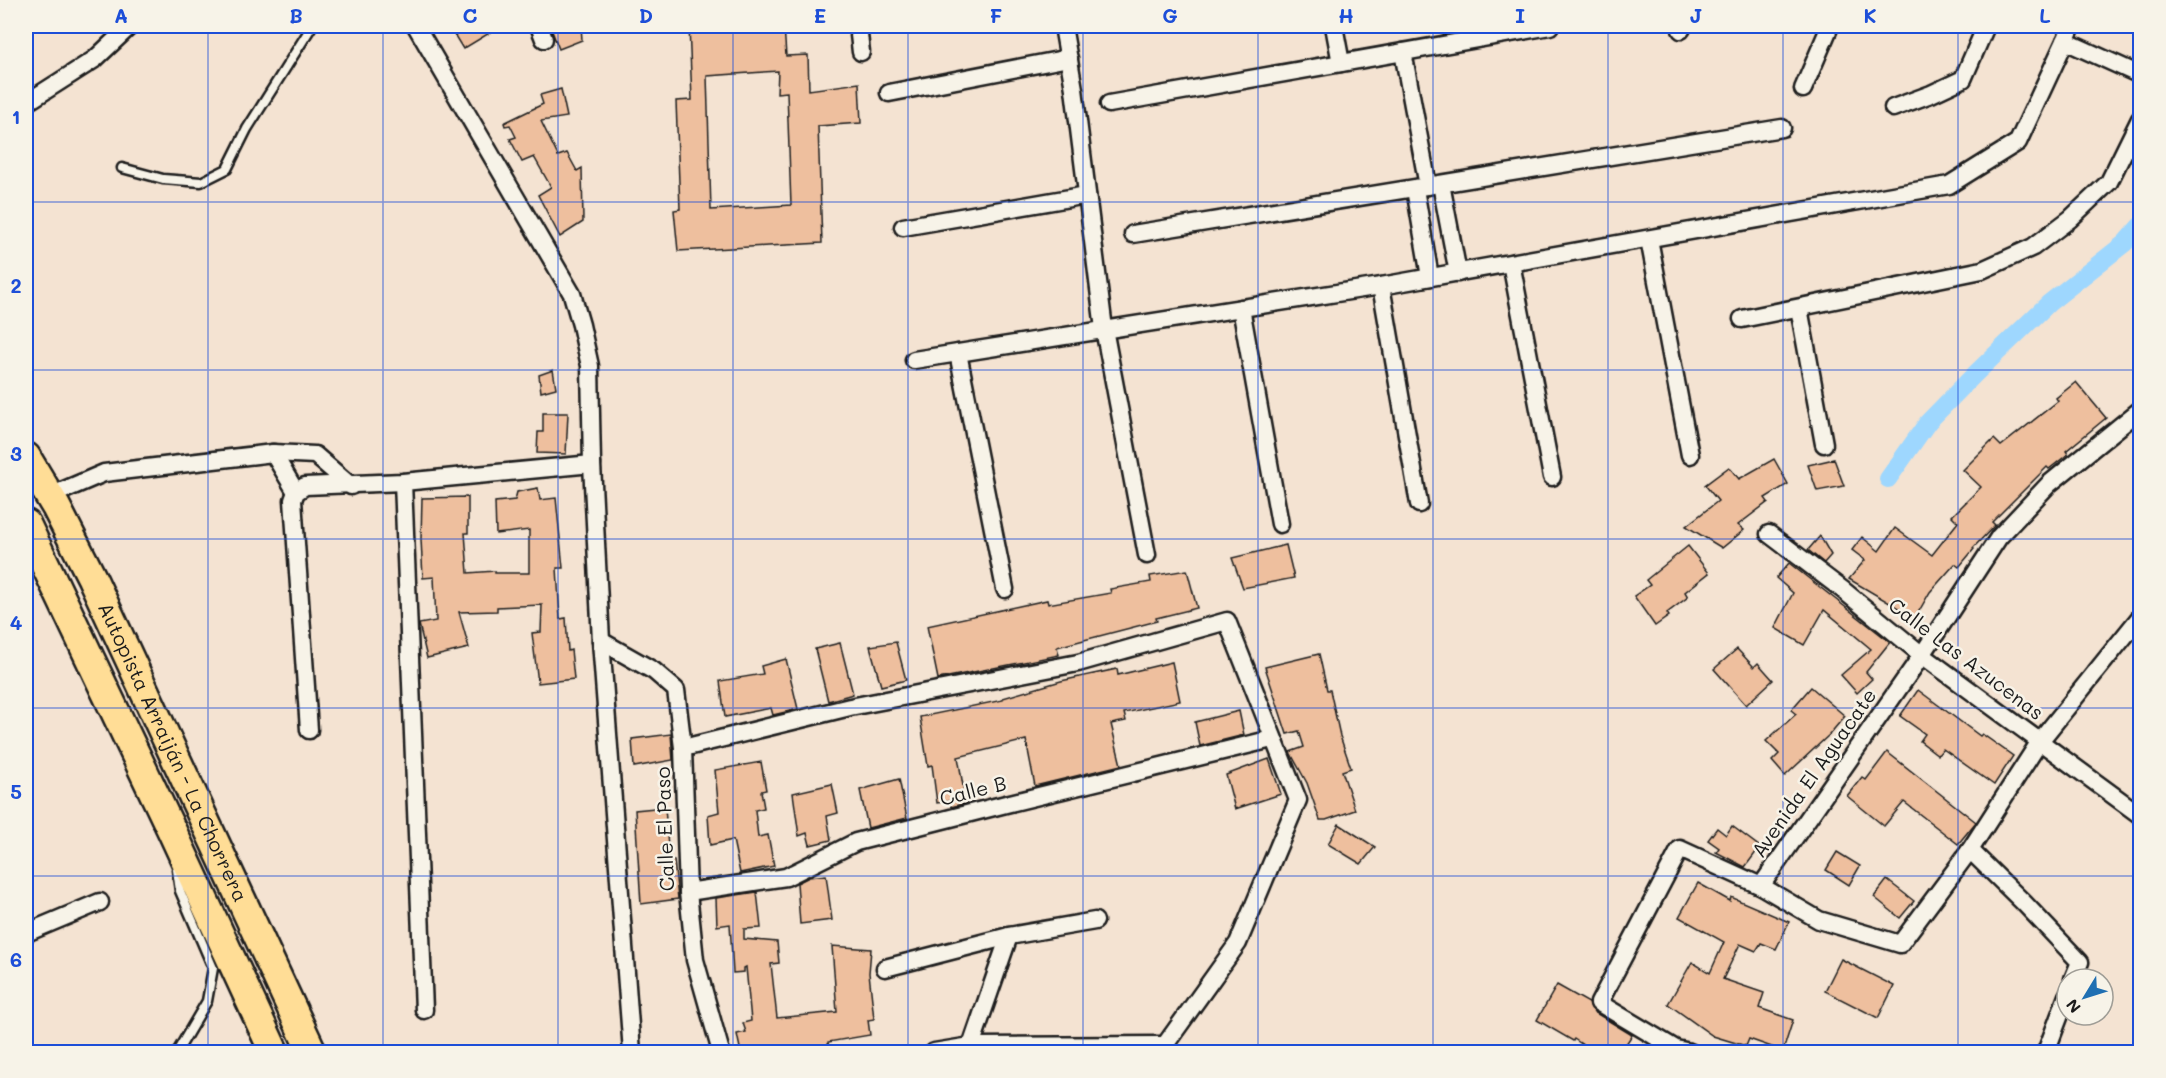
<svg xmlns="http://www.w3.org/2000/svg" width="2166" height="1078" viewBox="0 0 2166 1078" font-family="Mali,sans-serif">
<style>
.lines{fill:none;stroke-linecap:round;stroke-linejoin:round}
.canal{stroke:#9ed7fe;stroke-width:18}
.building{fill:#eebf9e;stroke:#1c1c1c;stroke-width:1.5;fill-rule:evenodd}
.service-casing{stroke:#1c1c1c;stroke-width:13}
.minor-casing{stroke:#1c1c1c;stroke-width:21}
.motorway-casing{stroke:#1c1c1c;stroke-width:33}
.service{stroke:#f7f3e8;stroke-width:8}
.minor{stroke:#f7f3e8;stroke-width:16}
.motorway{stroke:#ffdd96;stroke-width:28}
.grid{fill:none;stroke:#1d4ed8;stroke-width:1.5;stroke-opacity:0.55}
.labels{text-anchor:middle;stroke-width:5;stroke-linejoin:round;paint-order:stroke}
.street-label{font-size:20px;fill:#1c1c1c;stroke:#f7f3e8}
.neatline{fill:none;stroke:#1d4ed8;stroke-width:2}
.grid-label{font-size:20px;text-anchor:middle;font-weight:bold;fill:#1d4ed8}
</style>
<rect width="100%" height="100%" fill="#f4e3d2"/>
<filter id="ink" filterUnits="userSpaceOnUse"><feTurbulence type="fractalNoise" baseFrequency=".0167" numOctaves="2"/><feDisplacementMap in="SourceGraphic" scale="12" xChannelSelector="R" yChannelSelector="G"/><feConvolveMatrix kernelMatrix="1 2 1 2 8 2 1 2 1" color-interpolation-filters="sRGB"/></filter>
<g filter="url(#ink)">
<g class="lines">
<polyline class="canal" points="1888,479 1928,422 1975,374 2049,303 2125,243 2140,226"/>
</g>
<g class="building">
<polygon points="449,26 501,26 463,49"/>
<polygon points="550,26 581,26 582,40 559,49"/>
<path d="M689,26H784L786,56L808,55L809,90L859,83L861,123L818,126L822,243L678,251L674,210L680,209L676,101L692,100ZM778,71L777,93L787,92L791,205L711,210L707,76Z"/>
<polygon points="561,89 567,117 541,121 558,156 567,153 577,171 582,168 583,222 560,237 538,195 551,187 534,157 522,162 510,139 516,137 510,125 505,126 504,123 543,104 540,95"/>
<polygon points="553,370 556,388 541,392 539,375"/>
<polygon points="2076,382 2106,418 2066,451 2068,454 2049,469 2047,467 1992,522 1995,525 1973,548 1974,549 1959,567 1955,564 1930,592 1915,618 1849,579 1865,560 1852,550 1862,537 1879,551 1895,528 1932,555 1958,522 1952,516 1981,487 1963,470 1994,439 2001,446 2058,401 2056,398"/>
<polygon points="543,413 568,413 566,454 537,453 538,432 543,432"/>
<polygon points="1774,459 1788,484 1765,498 1768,502 1738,525 1744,530 1722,548 1686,526 1718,501 1705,485 1729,467 1739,479"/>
<polygon points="1834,459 1844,486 1817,491 1808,465"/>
<polygon points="538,488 540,500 556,498 563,568 557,568 560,619 566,618 568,651 571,650 574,679 538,683 532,633 541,632 542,605 497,607 497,611 459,612 469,648 427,658 419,624 436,621 434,577 423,578 421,539 422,498 468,497 468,533 465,533 468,573 495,571 495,573 529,573 529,530 496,534 495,502 515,500 517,492"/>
<polygon points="1820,536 1831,555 1824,563 1808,550"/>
<polygon points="1286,545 1294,578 1243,588 1232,558"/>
<polygon points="1688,546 1709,573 1685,592 1688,597 1667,613 1669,616 1655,626 1634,596 1650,585 1646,580"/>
<polygon points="1789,563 1890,642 1866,672 1872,679 1857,693 1841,675 1871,649 1824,610 1804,645 1775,628 1793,593 1776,578"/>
<polygon points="1187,570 1197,608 1156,618 1157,621 1057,647 1059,655 938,679 927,626 1047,600 1048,604 1111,593 1110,589 1151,582 1150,576"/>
<polygon points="896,642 906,680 881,686 870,646"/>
<polygon points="840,643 853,694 828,701 815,649"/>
<polygon points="1737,649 1754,667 1758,663 1773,680 1746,705 1714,669"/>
<polygon points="1319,654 1327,690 1330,690 1340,736 1351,768 1342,771 1355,810 1326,820 1320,820 1307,783 1290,752 1304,747 1299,731 1287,734 1265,667"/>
<polygon points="786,659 798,709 773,715 771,708 725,717 720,681 763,674 761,666"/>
<polygon points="1172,662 1180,701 1124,713 1126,721 1111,724 1121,765 1035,786 1026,740 958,757 966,803 951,807 950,801 937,803 932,765 928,766 920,717 1003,700 1003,698 1061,681 1117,669 1118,675"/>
<polygon points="1811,687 1845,716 1829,735 1785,776 1772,761 1779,754 1766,741 1796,714 1791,710"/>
<polygon points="1918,690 1980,736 1982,734 2013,756 1994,785 1943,749 1938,755 1920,741 1925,734 1900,716"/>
<polygon points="1239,711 1244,735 1200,746 1195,722"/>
<polygon points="671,734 673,760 634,767 632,739"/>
<polygon points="1887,752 1976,822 1958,844 1904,802 1884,826 1847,796 1862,777 1866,780"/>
<polygon points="1269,759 1281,794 1235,809 1226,775"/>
<polygon points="761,762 766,790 761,791 764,808 755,810 758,837 768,835 774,866 740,873 733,840 710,845 708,815 719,812 715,770"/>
<polygon points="899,779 907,818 868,828 860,790"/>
<polygon points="832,784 838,813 827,816 831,840 810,845 807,833 799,836 793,793"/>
<polygon points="665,807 669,860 674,860 678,899 641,904 635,810"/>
<polygon points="1339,824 1375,847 1361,864 1328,844"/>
<polygon points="1732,826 1760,847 1745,867 1716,852 1719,848 1708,840 1717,828 1726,835"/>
<polygon points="1837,852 1860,866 1849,885 1826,870"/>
<polygon points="826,875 832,920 800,924 797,883 809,877"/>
<polygon points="1887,880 1914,901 1900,918 1874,897"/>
<polygon points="1698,883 1730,901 1731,897 1789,922 1776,949 1761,943 1756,951 1740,944 1723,979 1764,993 1759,1008 1793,1020 1783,1051 1749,1039 1746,1046 1713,1036 1668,1004 1692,962 1710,973 1724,942 1679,917"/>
<polygon points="757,892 761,928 744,929 744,939 777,942 779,963 771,964 777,1018 837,1012 832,946 871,949 869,973 874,1019 868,1020 870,1035 828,1042 829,1050 817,1050 817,1053 741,1053 737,1034 746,1032 743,1023 751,1021 746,967 744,968 744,972 733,973 730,924 717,926 716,898"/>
<polygon points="1841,959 1894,986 1878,1018 1825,991"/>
<polygon points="1557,985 1589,1003 1594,1012 1632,1035 1620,1053 1595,1053 1574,1039 1573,1041 1537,1020"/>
</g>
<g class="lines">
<defs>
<g id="service">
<polyline points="122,168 163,179 201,182 227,169 247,129 312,26"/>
<polyline points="177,870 180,891 213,968 207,1001 177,1052"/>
</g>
<g id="minor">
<polyline points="416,26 572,294 581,325 590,366 592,464 601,641 632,1052"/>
<polyline points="539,26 544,39"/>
<polyline points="858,26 861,52"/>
<polyline points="1063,26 1074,89 1104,329 1147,555"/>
<polyline points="1334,26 1341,63"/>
<polyline points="1681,30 1683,26"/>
<polyline points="2065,41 2140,75"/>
<polyline points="1403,52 1428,186"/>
<polyline points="1803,89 1830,26"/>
<polyline points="889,93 1069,58"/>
<polyline points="26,103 95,59 130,26"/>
<polyline points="1109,104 1550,26"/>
<polyline points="1893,108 1931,94 1963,79 1986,26"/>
<polyline points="1441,184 1458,273"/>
<polyline points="1415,189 1430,277"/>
<polyline points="903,227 1087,195"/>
<polyline points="1133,234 1782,128"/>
<polyline points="1649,239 1690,455"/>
<polyline points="1511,263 1552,477"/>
<polyline points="1381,286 1419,504"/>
<polyline points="1241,308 1280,524"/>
<polyline points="1799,308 1824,444"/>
<polyline points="1742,319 1982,270 2033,247 2070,219 2109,182 2140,119"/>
<polyline points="958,353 1005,589"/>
<polyline points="914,360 1381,286 1949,185 2018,142 2072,26"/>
<polyline points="273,453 296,492"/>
<polyline points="403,482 424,1010"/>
<polyline points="50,496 104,473 273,453 315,455 351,486"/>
<polyline points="1769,534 1843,590 1922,655 2140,815"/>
<polyline points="601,641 654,671 676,690 683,748 688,892 695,960 721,1052"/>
<polyline points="309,730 293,500 296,492 305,486 403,482 592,464"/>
<polyline points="683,748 850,707 1078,663 1227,621 1298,800 1238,943 1165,1045 1163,1052"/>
<polyline points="1970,850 2024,903 2080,962 2073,979"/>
<polyline points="1761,886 1922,655 1999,537 2049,484 2140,410"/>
<polyline points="688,892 786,877 856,842 1006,804 1272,739"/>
<polyline points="26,933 100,902"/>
<polyline points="885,968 1009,936 1095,921"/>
<polyline points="934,1052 971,1046 1165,1045"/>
<polyline points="972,1052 971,1046 1009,936"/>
<polyline points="1690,1052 1676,1049 1599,1003 1680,849 1761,886 1819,920 1900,944 1970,850 2040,741 2140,617"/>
<polyline points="2046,1052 2067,996"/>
</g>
<g id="motorway">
<path id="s1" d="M26,457L56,507L92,578L312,1052"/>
<polyline points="26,524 172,831 274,1052"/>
</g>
</defs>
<use href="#service" class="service-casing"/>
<use href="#minor" class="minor-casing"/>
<use href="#motorway" class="motorway-casing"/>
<use href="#service" class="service"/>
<use href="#minor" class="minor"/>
<use href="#motorway" class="motorway"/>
</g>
</g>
<path class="grid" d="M208,26V1052M383,26V1052M558,26V1052M733,26V1052M908,26V1052M1083,26V1052M1258,26V1052M1433,26V1052M1608,26V1052M1783,26V1052M1958,26V1052M26,202H2140M26,370H2140M26,539H2140M26,708H2140M26,876H2140"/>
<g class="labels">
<g class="street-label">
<text transform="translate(1966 659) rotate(37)" y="7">Calle Las Azucenas</text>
<text dy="7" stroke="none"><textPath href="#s1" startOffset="330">Autopista Arraiján - La Chorrera</textPath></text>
<text transform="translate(1814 773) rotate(-55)" y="7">Avenida El Aguacate</text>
<text transform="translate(973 791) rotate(-14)" y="7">Calle B</text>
<text transform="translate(665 829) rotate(-92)" y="7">Calle El Paso</text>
</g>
</g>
<rect width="2166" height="1078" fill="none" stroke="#f7f3e8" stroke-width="66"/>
<g transform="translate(2085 997) rotate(232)"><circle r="28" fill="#f7f3e8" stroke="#9f9d96" stroke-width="1.5"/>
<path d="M0-4.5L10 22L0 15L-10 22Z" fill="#1f6fb2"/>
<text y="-9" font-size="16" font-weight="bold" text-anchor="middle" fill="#1c1c1c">N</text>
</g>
<rect x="33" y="33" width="2100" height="1012" class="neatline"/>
<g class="grid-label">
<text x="121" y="23">A</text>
<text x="296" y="23">B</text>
<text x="470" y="23">C</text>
<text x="646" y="23">D</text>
<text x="820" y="23">E</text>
<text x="996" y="23">F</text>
<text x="1170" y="23">G</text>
<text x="1346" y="23">H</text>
<text x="1520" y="23">I</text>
<text x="1696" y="23">J</text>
<text x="1870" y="23">K</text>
<text x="2045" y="23">L</text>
<text x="16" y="124">1</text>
<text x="16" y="293">2</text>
<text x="16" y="461">3</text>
<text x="16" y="630">4</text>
<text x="16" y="799">5</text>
<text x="16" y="967">6</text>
</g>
</svg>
